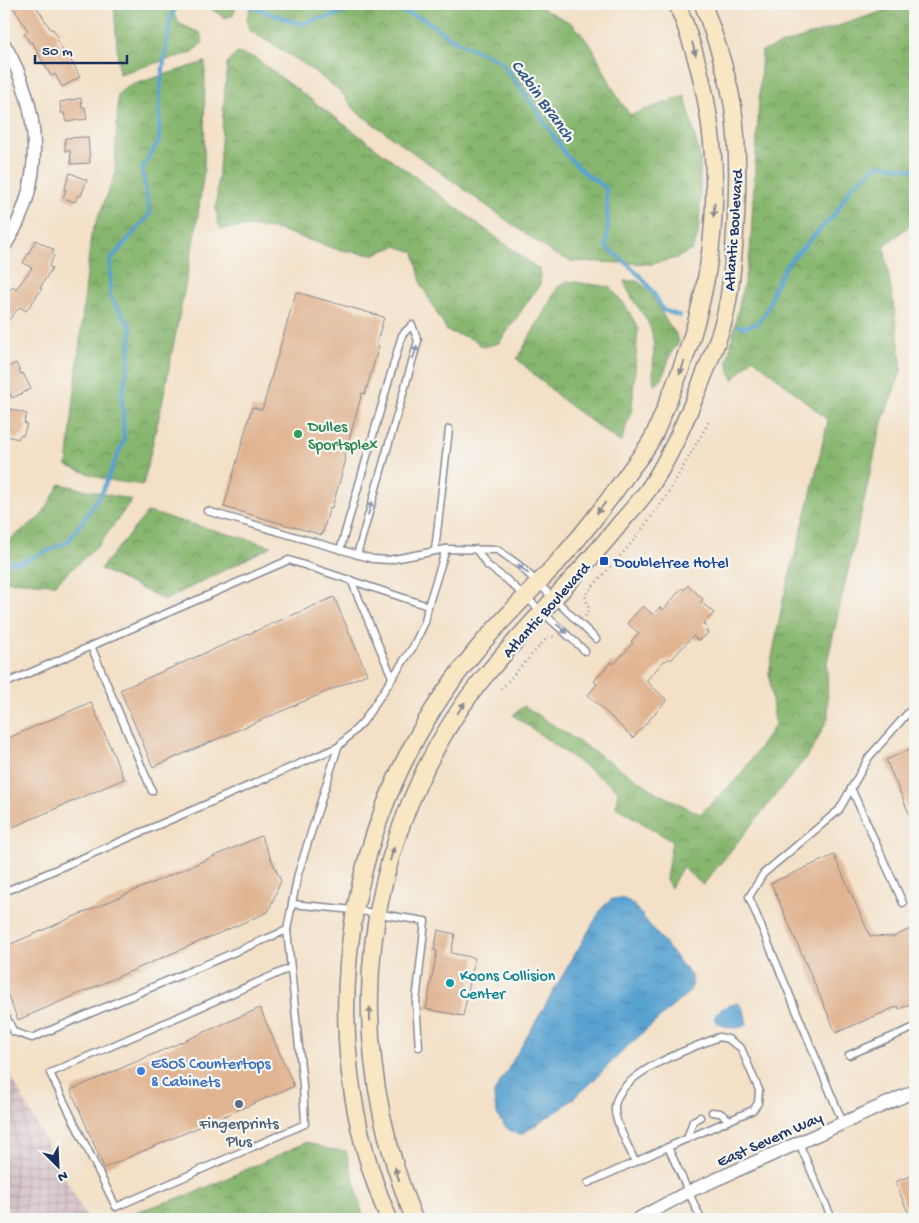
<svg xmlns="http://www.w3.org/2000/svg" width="919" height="1223" viewBox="0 0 919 1223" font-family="'Gochi Hand',sans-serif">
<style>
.industrial{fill:url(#industrial-grid)}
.forest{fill:url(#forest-crowns);stroke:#517266}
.water{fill:url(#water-ripples);stroke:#3a6897}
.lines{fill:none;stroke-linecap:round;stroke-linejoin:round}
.stream{stroke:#59a2d0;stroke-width:4}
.building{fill:#e0b491}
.service-casing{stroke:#878892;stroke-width:9}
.minor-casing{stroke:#878892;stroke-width:15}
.secondary-casing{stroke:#878892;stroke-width:19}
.path{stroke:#878892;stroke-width:2.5;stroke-dasharray:1 4;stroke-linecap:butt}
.service{stroke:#fff;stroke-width:6}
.minor{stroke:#fff;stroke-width:12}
.secondary{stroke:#f9e7c3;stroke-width:16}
.oneway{fill:#8a8b90}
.oneway2{fill:#8d97ae}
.leisure-dot{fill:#2e9e5b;stroke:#f6f6f2;stroke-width:2}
.transit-dot{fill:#1a4fb4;stroke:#f6f6f2;stroke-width:2}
.culture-dot{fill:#0f9aa8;stroke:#f6f6f2;stroke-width:2}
.shop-dot{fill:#3f7fe0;stroke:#f6f6f2;stroke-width:2}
.service-dot{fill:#5c6f8a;stroke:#f6f6f2;stroke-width:2}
.labels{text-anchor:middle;stroke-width:4.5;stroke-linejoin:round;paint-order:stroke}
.street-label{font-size:16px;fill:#1b2f5e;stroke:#f6f6f2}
.leisure-label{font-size:16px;fill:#27864d;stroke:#f6f6f2;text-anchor:start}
.transit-label{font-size:16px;fill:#164399;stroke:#f6f6f2;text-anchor:start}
.culture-label{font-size:16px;fill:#0d838f;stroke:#f6f6f2;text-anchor:start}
.shop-label{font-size:16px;fill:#366cbe;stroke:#f6f6f2;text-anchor:start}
.service-label{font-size:16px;fill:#4e5e75;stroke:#f6f6f2}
.water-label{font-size:18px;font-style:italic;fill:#315786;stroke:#f6f6f2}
</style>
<defs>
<pattern id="industrial-grid" width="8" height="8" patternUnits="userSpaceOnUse" patternTransform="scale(1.25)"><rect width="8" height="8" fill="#d2bec4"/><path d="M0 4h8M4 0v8" fill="none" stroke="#aa9ba2"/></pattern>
<pattern id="forest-crowns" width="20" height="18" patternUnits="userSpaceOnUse" patternTransform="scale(1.25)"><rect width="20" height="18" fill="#87b66e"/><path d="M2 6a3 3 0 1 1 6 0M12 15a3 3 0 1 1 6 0" fill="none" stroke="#6e945e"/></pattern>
<pattern id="water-ripples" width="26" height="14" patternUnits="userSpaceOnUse" patternTransform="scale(1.25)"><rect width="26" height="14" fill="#59a2d0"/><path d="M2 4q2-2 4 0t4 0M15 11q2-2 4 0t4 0" fill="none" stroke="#4984ac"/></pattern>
</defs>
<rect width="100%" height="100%" fill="#f6f6f2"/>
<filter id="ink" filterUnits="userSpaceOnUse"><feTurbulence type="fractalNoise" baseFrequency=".02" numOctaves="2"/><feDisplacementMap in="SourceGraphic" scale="10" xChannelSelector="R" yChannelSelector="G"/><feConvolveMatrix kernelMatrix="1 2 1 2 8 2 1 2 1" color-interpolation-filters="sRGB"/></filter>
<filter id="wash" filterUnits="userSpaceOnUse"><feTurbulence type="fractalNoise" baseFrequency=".0096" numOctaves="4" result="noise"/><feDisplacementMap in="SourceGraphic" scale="20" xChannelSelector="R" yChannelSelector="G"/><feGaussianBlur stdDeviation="1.12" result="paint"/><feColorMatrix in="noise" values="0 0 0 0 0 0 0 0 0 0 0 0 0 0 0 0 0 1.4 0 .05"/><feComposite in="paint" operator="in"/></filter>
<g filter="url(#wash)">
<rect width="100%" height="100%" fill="#f3e0c6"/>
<polygon class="industrial" points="4,1063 87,1219 4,1219"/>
<g class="forest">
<polygon points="114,4 167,4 180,24 200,33 203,42 193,52 119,74"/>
<polygon points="204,4 237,4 233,15 225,18"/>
<polygon points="252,4 534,4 573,24 592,47 618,98 630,115 685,96 700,158 700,211 698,236 692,250 677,258 651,264 571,261 552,253 357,112 340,91 304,64 249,30 247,18"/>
<polygon points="905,4 915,4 915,221 884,246 896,321 902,369 882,422 827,662 828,718 812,750 703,885 682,867 671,888 666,879 672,841 616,807 618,790 513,715 524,706 656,792 700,814 739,777 775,725 769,673 783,600 809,502 828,420 753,358 733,380 727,363 750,254 762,51"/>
<polygon points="237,53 255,58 540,270 540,284 499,343 483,347 473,339 447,331 422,286 414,252 396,246 372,255 336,249 279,230 251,226 221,229 218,223 216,207 227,63"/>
<polygon points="205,62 204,171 195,235 162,404 143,485 107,480 67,466 91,235 115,175 118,94 128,86"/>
<polygon points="568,281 610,287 626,306 638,328 632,409 621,443 565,402 517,359 558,287"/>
<path d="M624,281H637L652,293L665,319L676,334L678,343L671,353L662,379L654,385C651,366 657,350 651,330C647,316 637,308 631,296C628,291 626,286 624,281Z"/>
<polygon points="60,484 132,500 99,545 55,584 4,581 4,544 41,516"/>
<polygon points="148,512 272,546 165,600 100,569"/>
<polygon points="307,1142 328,1149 346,1151 364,1219 113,1219 192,1194"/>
</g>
<g class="water">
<path d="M622,898L632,903L691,976L693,984L689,992L628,1046L588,1086L562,1108L522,1134C501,1132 494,1112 494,1093L602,908L612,899Z"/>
<path d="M738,1003L744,1009L747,1024C739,1031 720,1028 714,1019C717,1008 728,1006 738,1003Z"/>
</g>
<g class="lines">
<g class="stream">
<path d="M244,4L300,24L335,15L357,7L394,9L424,19L457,42L499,60L536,109L566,155L586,174L606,188L608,223L606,247C630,265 650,282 663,310L680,316"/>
<polyline points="739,326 744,327 757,324 768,309 774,288 786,265 835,214 851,187 879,164 915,170"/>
<polyline points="4,562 22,562 68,542 102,492 124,440 122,396 129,360 131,327 110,297 110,260 150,214 142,169 159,140 160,90 170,19 178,4"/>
</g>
</g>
<g id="blocks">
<g class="building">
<polygon points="11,4 35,4 51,30 53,29 58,37 56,38 65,54 67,53 80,77 62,87 55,74 51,76 32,42 30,43 24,33 28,31"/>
<polygon points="81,98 82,107 85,107 87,119 66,122 64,113 61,113 60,102"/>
<polygon points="88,137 90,163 71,164 70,150 65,151 65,138"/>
<polygon points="70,173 87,180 81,196 78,195 75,202 63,198 66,190 64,190"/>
<polygon points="36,240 54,250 52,254 54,256 49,266 52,268 40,288 42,289 26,311 20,307 4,325 4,299 13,286 16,289 32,268 23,263"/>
<polygon points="296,292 384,317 376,345 379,346 365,394 362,393 344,458 346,459 332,508 330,507 322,535 224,507 252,407 262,410"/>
<polygon points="16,363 21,374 23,373 31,389 12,398 6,387 8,386 6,381 8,380 4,369"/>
<polygon points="7,408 27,414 24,423 27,424 23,436 20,435 18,439 4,435 4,418"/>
<polygon points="688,585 703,599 701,602 714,613 703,624 708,629 706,631 708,633 701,640 699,639 698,641 693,636 671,660 669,658 666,661 665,660 646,681 667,700 633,738 588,695 597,684 594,681 611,662 614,664 633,643 631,641 639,633 627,623 643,606 653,615 660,607 663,610 682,588 684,590"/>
<polygon points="334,597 367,674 153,767 120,690"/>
<polygon points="91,702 124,779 4,831 4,740"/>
<polygon points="915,747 915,827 886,760"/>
<polygon points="261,836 281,881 268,912 18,1020 4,986 4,947"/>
<polygon points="834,855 870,936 893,937 915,927 915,1002 899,1009 898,1006 836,1033 771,883"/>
<polygon points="438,930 455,934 451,953 475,958 463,1016 426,1009 437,951 434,950"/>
<polygon points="260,1008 294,1086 104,1168 71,1090"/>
<polygon points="915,1174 915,1219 911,1219 895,1182"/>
</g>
</g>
</g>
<g filter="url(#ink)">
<use href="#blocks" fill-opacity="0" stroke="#878892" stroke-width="1"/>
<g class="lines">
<defs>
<g id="service">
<polyline points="207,511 373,559 389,560 446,549 498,550 520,566 596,639"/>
<polyline points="476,549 487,565 507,580 585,651"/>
<polyline points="340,550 402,335 412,325 418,341 357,555"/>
<polyline points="435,550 449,429"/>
<polyline points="351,580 392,677"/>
<polyline points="428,606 446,549"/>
<polyline points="91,646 152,791"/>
<polyline points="4,684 289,560 428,606 425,622 413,647 363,722 338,747 4,892"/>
<polyline points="338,747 298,874 292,904 354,910 425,921 416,1002 419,1047"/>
<polyline points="851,788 903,903"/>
<polyline points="287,930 303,1086 305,1124 116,1207 50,1073 290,968"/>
<polyline points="4,1013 14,1032 32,1038 287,930 292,904"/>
<polyline points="849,1055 915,1027"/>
<polyline points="712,1112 720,1113 730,1120"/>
<polyline points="843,1123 749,897 763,874 839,810 869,757 915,705"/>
<polyline points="687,1139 693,1121 700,1117"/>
<polyline points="799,1143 832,1219"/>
<path d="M668,1147L635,1162C630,1149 616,1124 615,1112C611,1074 690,1049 719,1037L728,1039L741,1048L759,1090L758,1103L753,1110L668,1147L701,1219"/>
<polyline points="588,1183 635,1162"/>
</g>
<g id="minor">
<path d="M4,44C42,109 46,183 4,247"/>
<polyline points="638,1219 688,1192 915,1091"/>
</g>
<g id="secondary">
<path d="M389,1219C308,1031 345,810 474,653C493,629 516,607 537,584C570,551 599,514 626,476C635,463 646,451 653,437C660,423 665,408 671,394C725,267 730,131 677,4"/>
<path d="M414,1219C355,1073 353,923 421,778C438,742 459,707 485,676C529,623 579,575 622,521C631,511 640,501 648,490C668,461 682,428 696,395C706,370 717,345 724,320C731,292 733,262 735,233C738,191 739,149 733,107C727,71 715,37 703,4"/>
</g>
</defs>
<use href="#service" class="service-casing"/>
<use href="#minor" class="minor-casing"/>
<use href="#secondary" class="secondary-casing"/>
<g class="path">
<polyline points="585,616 589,610 585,595 629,546 664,500 710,420"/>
<polyline points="501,689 546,639 549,636 556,637"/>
</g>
<use href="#service" class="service"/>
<use href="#minor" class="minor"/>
<use href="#secondary" class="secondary"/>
</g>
<defs><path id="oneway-solid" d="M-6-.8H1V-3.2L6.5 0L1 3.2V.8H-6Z" transform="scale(1.25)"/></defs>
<g class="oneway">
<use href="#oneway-solid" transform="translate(694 49) rotate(75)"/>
<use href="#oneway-solid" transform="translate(714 210) rotate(95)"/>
<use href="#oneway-solid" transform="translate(682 368) rotate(110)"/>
<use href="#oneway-solid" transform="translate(601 508) rotate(128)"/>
<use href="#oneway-solid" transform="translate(461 708) rotate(-56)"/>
<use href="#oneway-solid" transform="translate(392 854) rotate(-73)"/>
<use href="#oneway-solid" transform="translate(370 1014) rotate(-91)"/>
<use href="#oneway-solid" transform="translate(397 1174) rotate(-108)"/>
</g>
<g class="oneway2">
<use href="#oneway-solid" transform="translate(415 352) rotate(-74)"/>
<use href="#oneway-solid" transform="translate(370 508) rotate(-74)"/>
<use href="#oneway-solid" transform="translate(523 569) rotate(-138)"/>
<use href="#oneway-solid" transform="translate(562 629) rotate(41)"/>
</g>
</g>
<circle class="leisure-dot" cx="298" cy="434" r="5"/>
<rect class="transit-dot" x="599" y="556" width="10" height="10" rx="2.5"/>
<circle class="culture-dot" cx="450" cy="983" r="5"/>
<circle class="shop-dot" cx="141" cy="1071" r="5"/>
<circle class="service-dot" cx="239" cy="1104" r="5"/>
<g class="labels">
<g class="street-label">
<text transform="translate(732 230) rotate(-86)" y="6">Atlantic Boulevard</text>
<text transform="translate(545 609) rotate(-48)" y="6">Atlantic Boulevard</text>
<text transform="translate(769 1138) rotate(-24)" y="6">East Severn Way</text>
</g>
<g class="leisure-label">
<text x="308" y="431">Dulles<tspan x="308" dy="18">Sportsplex</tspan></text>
</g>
<g class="transit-label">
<text x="614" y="567">Doubletree Hotel</text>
</g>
<g class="culture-label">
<text x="460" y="980">Koons Collision<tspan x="460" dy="18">Center</tspan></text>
</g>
<g class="shop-label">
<text x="151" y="1068">ESOS Countertops<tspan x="151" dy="18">&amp; Cabinets</tspan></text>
</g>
<g class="service-label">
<text x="239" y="1128">Fingerprints<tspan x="239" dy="18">Plus</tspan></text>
</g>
<g class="water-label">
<text transform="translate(544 100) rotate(54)" y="6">Cabin Branch</text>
</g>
</g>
<rect width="919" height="1223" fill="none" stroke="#f6f6f2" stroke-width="20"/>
<g transform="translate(58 1166) rotate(156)" stroke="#f6f6f2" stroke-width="4" paint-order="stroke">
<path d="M0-4L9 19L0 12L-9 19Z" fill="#1b2f5e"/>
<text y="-8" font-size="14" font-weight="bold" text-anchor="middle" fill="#1b2f5e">N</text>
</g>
<path d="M35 55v8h92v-8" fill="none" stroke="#1b2f5e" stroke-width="2.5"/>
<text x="42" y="55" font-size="15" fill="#1b2f5e" stroke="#f6f6f2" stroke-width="4" paint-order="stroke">50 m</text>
</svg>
